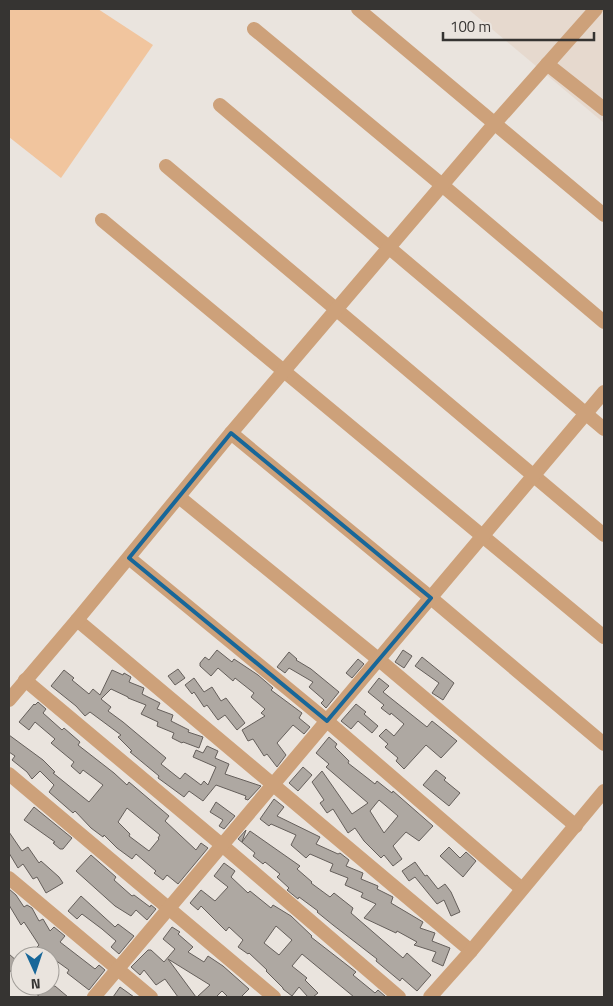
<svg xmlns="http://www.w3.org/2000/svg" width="613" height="1006" viewBox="0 0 613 1006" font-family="'Titillium Web',sans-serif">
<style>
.built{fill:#e6d9ce}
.green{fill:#f1c59e}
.building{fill:#aea8a2;stroke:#655f5b;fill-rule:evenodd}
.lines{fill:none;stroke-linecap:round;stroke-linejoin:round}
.minor{stroke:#cda17a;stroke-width:14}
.marked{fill:none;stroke:#186799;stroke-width:4;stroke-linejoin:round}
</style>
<rect width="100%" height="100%" fill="#eae4de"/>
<polygon class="built" points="468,9 604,9 604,123"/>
<polygon class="green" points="9,9 98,9 153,45 61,178 9,137"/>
<g class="building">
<polygon points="217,650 232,662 234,659 258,675 273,688 271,690 302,713 299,718 310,727 304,734 293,725 277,743 286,755 277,767 267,754 264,756 253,739 248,741 242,730 265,716 261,713 265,709 251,697 254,693 235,678 233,681 218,668 211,676 200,666 200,663 205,657 209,660"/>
<polygon points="403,650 412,656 404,668 395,662"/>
<polygon points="289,652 297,659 296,660 311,669 339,692 326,708 321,703 324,700 309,687 313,682 289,668 285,673 277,667"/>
<polygon points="422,657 454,683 443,700 432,693 439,683 415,666"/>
<polygon points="358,659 364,664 352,678 346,673"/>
<polygon points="178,669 185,678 175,685 168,676"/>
<polygon points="64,670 74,678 72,680 89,694 93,689 100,695 112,670 123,675 124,673 131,677 129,682 144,688 142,694 160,703 157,709 173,715 171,721 189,730 188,732 203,737 199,748 183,742 182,743 172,738 174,733 157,726 158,722 141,714 146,705 128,698 128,697 111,689 101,699 111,707 108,711 123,722 166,758 161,764 180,779 185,773 201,785 204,781 208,785 216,767 193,757 196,750 203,753 207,746 218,751 215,758 229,764 225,774 261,786 248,800 245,799 246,796 216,785 203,801 189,791 184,797 158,778 159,776 130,752 132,751 118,737 121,735 90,712 85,716 76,706 51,686"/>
<polygon points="194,678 204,692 212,687 221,701 226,698 245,723 237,730 225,715 218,720 207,705 204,707 194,692 192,694 185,685"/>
<polygon points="379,678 389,686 383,692 427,727 432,721 457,741 441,758 426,745 404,769 396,761 398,758 385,747 388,744 379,736 386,729 394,736 404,724 391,713 390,715 381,708 384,705 368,692"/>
<path d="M38,702L46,709L43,713L62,730L64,728L80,742L78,745L114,773L127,785L129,782L169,816L165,821L196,850L201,843L208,848L178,884L167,875L163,880L154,873L156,871L136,854L132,859L117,848L104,835L103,837L91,828L75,811L73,813L49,792L54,785L40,771L32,779L27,772L12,760L15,756L9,752V735L43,760L55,772L53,773L89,802L103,785L83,770L80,774L71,766L74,762L51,743L55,739L35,722L29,730L19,722L34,704L35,705ZM127,808L160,835L158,838L159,839L149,851L129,836L130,834L118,822Z"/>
<polygon points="356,704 366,712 364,714 378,726 372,733 358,721 351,729 341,721"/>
<path d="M329,737L337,744L335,747L349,761L348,763L375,784L377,781L392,793L393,791L433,826L419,841L406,832L393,846L402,859L393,866L384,855L381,858L364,841L355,828L348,833L333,809L327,813L320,803L324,800L312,782L322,771L352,814L368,803L326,767L329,764L316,753ZM379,800L398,816L384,833L370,811Z"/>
<polygon points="303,767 312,775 298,791 289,783"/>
<polygon points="436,770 446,778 444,780 460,793 449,806 423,785"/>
<polygon points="274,799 284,807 277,816 320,837 316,844 338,854 340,853 349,860 346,866 363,873 361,879 378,886 377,889 393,897 391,903 423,922 420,928 435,933 432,941 450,948 443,966 432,961 436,952 414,945 417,942 397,931 396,933 364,918 376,904 361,897 363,893 345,885 348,878 330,871 333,864 310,854 306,858 291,845 296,835 271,824 269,826 260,819"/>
<polygon points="216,802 235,816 224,829 219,826 223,820 210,812"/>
<polygon points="34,807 72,838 63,849 60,849 53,843 55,842 24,820"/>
<polygon points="246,830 242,842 250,831 300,866 297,869 312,882 311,883 330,897 334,893 353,908 351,913 403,958 407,953 431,975 417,991 402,978 400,981 376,961 377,959 333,925 317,912 318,911 299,897 298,899 287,890 289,888 277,877 280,874 265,862 263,864 253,856 255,853 238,839"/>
<polygon points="9,832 22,851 28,847 39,863 41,861 59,877 63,883 46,893 37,877 33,879 23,864 18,868 9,853"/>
<polygon points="449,847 460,858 466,852 476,861 463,877 440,856"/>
<polygon points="91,855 116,877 114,880 132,896 134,895 150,907 151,905 156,909 147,920 136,910 131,916 115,906 76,871"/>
<polygon points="415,862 425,876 427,875 438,889 445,884 451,892 460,912 451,916 444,900 437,904 415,877 409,881 402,871"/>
<path d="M224,863L235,871L231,877L248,893L250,891L271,908L273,905L291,916L312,936L311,937L356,972L353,975L375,993L378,990L386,997H354L302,954L292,966L307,978L305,980L318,993L313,997H308L299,987L292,996L283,989V988L266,971L267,970L249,953L248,954L238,947L243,940L229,927L226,931L201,906L198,910L190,903L201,890L215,901L228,887L214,876ZM276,926L292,940L279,955L264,943Z"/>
<polygon points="9,889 16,895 24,907 27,905 32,908 39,921 43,919 50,931 54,927 65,936 60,942 95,969 99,965 105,970 89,990 67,973 69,970 37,947 39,945 24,922 21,925 9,905"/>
<polygon points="81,896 115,927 118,924 134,936 119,954 111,947 116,941 102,929 82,914 77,919 68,911"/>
<polygon points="172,927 180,932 178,934 193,947 188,952 204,962 208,956 223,966 249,989 241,997 228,997 222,991 216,997 197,997 210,985 168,959 196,997 178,997 165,979 156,985 144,970 140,975 131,967 148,950 151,950 164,962 175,949 163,939"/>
<polygon points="9,954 18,962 9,973"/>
<polygon points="26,986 55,986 68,997 40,997"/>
<polygon points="120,987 134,997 113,997"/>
</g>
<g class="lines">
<g class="minor">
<polyline points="358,9 604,215"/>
<polyline points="254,29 442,185 604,322"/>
<polyline points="547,64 604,109"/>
<polyline points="220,105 604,429"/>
<polyline points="166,166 604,535"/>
<polyline points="102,220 604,637"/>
<polyline points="231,433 431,598 604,744"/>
<polyline points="179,497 378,659 576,826"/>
<polyline points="129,558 327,721 522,889"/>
<polyline points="77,620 471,951"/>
<polyline points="25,680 223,846 399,997"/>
<polyline points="9,700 77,620 231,433 495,123 596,9"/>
<polyline points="9,774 274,997"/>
<polyline points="9,878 151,997"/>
<polyline points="94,997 604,392"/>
<polyline points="430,997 471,951 604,791"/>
</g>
</g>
<path class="marked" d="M231,433L431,598L327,721L129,558Z"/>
<rect width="613" height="1006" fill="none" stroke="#363432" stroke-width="20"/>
<g transform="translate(35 971) rotate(177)"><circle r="24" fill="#eae4de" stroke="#a29e99"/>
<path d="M0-4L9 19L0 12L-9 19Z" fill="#186799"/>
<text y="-8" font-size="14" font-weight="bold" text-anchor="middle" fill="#363432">N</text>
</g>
<path d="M443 32v8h151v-8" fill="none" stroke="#363432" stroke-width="2.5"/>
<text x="450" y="32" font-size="15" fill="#363432" stroke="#eae4de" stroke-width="4" paint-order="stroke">100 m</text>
</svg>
